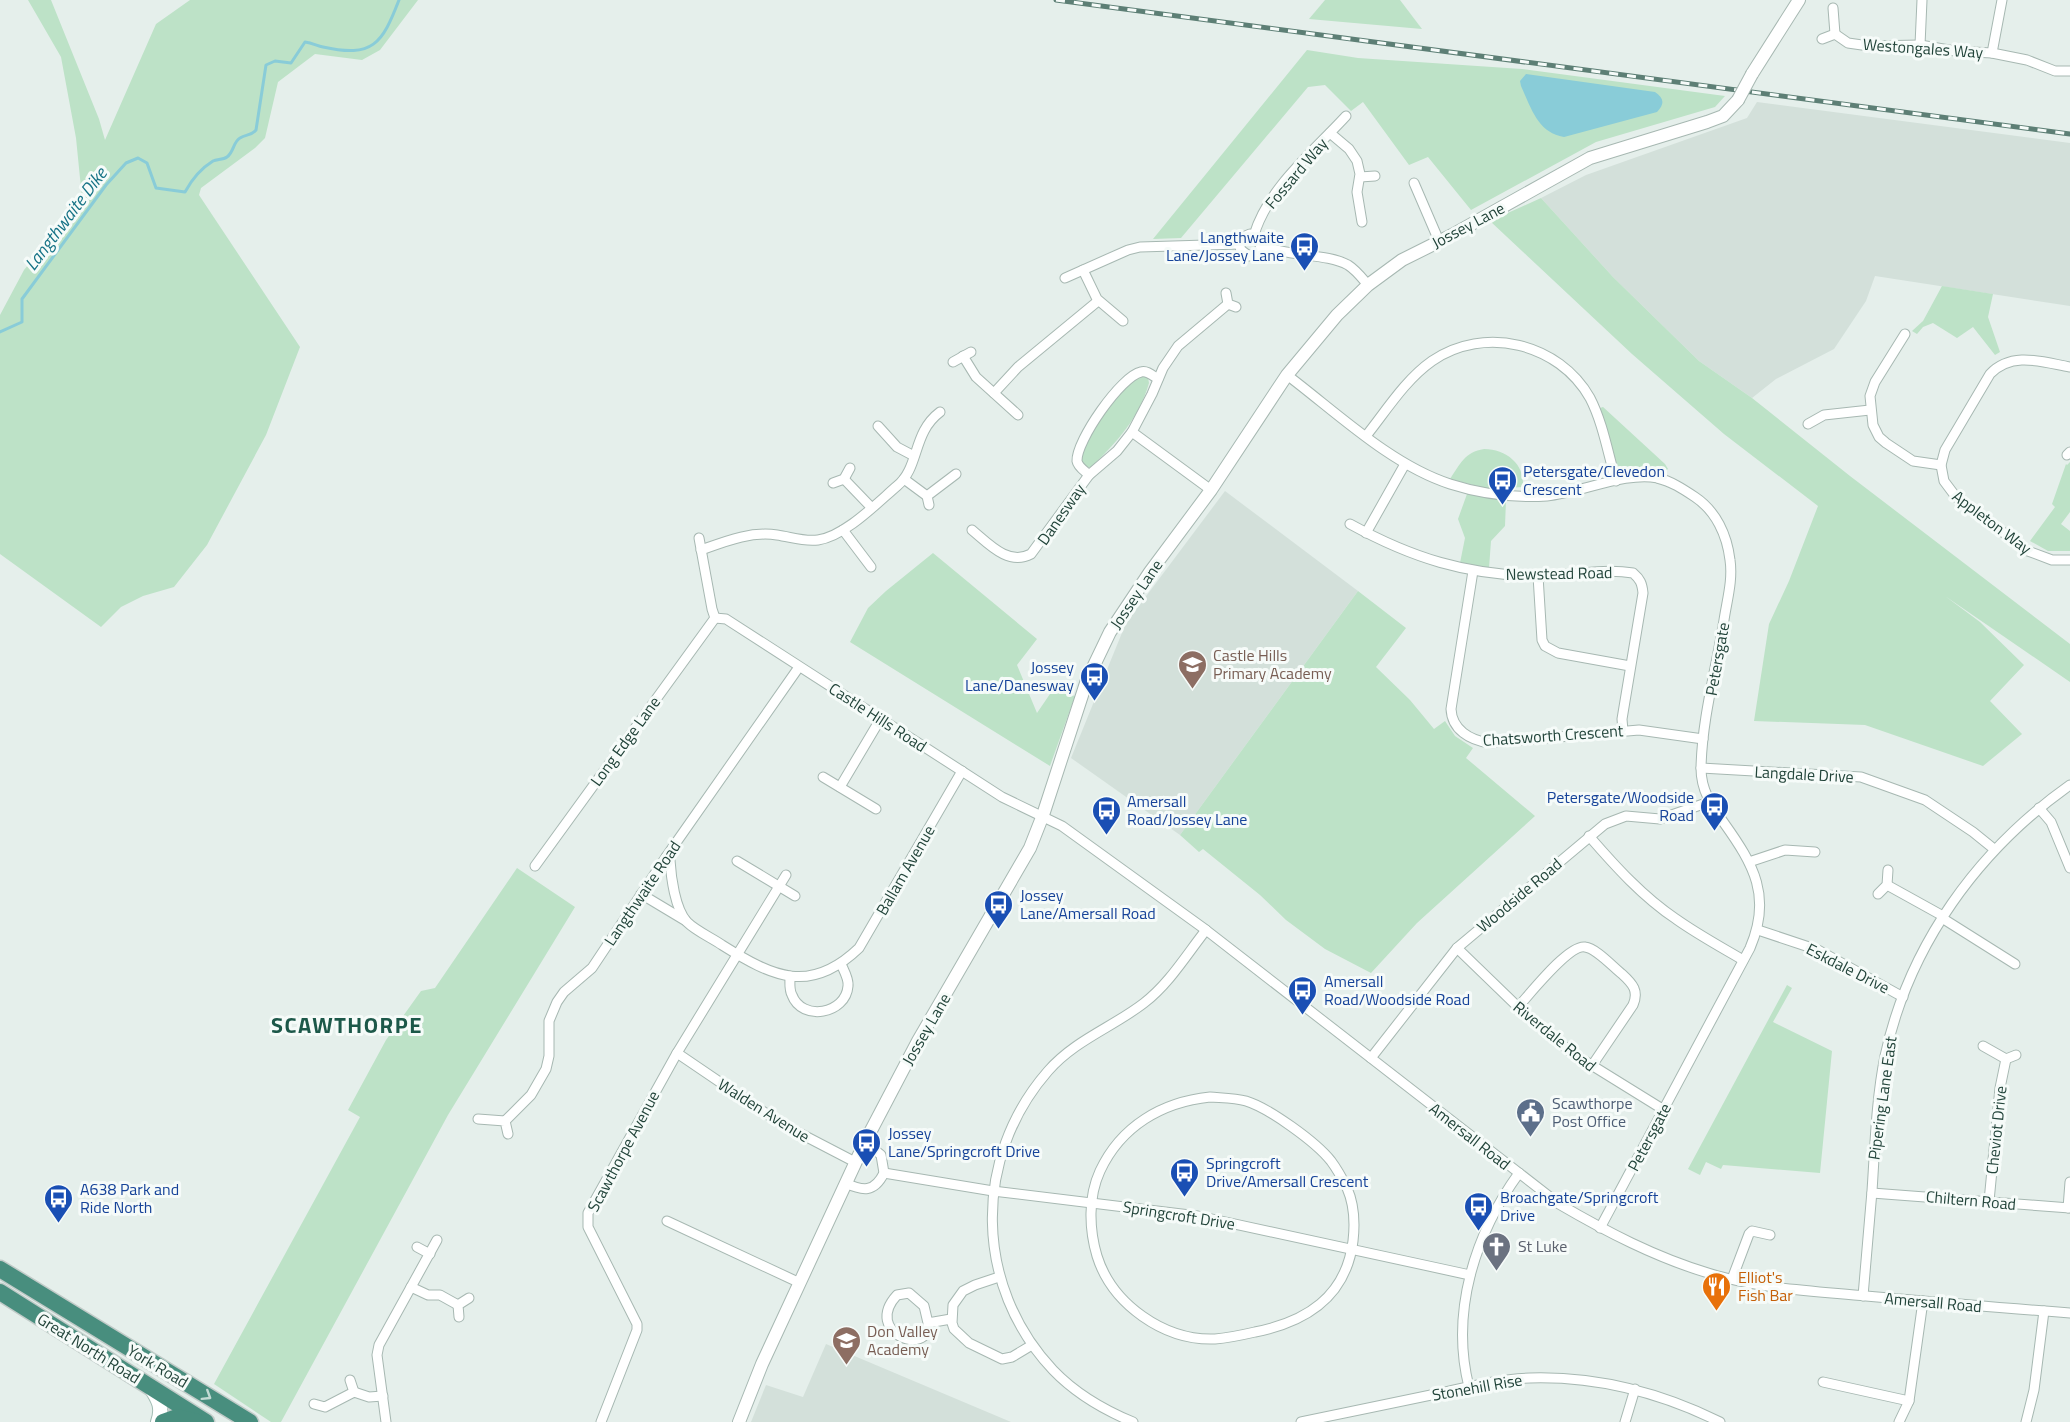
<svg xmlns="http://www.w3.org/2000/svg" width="2070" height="1422" viewBox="0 0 2070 1422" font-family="'Titillium Web',sans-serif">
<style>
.built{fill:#d3e0da}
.green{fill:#bde2c7}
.water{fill:#89ccd8}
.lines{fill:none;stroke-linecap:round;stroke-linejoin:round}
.stream{stroke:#89ccd8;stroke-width:3}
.minor-casing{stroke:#a7b8b2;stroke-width:11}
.tertiary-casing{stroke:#a7b8b2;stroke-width:14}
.secondary-casing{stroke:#a2bcb3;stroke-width:16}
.trunk-casing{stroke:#c1cbc8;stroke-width:19}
.minor{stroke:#fff;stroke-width:9}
.tertiary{stroke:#fff;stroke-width:12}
.secondary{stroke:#fff;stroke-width:14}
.trunk{stroke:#488e7e;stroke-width:16}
.rail-casing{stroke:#5d7f75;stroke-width:5}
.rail{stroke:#f6fbf9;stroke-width:3;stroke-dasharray:9;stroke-linecap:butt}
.tertiary-bridge-casing{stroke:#a7b8b2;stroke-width:14;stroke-linecap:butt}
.tertiary-bridge{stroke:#fff;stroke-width:12}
.oneway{stroke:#c2dad4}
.labels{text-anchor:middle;stroke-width:6;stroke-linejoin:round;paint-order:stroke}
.street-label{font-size:16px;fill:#22443a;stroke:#f6fbf9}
.transit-label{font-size:16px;fill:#164399;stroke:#f6fbf9;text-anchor:start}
.education-label{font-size:16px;fill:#785e54;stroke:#f6fbf9;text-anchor:start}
.service-label{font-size:16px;fill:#4e5e75;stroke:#f6fbf9;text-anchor:start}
.worship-label{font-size:16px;fill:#5b616d;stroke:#f6fbf9;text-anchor:start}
.food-label{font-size:16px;fill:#c56008;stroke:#f6fbf9;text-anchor:start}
.water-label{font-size:18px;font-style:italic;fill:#167386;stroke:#f6fbf9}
.district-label{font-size:22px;font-weight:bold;letter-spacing:1.5px;fill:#1c5849;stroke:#f6fbf9}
</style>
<rect width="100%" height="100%" fill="#e5efeb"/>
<g class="built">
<polygon points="1757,102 2070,143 2070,306 1875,276 1866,301 1834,349 1776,379 1752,398 1699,361 1613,277 1541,198 1586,175 1747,118"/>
<polygon points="1225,491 1358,591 1180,835 1071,758 1126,623"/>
<polygon points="826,1344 1011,1422 751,1422 766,1385 803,1397"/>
</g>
<g class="green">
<polygon points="28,0 51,0 99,119 105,140 156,24 190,0 418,0 380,50 362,60 315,54 278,82 265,138 255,148 201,188 199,195 300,347 266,435 207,545 174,587 143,596 121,607 101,627 0,554 0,315 24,270 82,198 76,138 61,57"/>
<polygon points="1325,0 1400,0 1422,29 1309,19"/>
<polygon points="1307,50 1358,58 1522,69 1725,96 1715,107 1596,142 1471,210 1428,157 1409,165 1363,102 1351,111 1325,85 1308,87 1181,238 1153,239"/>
<polygon points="1541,198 1613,277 1699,361 1752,398 1850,476 2070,644 2070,682 1945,596 1980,622 2024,665 1990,701 2022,734 1983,766 1865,725 1754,721 1769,624 1789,581 1818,506 1724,434 1632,354 1490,221"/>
<polygon points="1942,286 1993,294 1988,317 2000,352 1995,355 1973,327 1957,338 1933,323 1923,327 1917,334 1912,331 1923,321"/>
<path d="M1140,375H1143L1148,378L1149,383C1139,418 1117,442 1091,467H1085L1080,459L1090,434L1114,397Z"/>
<polygon points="1603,407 1665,464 1668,469 1665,471 1636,468 1619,471 1600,408"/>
<path d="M1484,449C1506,449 1525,464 1523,487L1488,489L1450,479C1460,464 1465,452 1484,449Z"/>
<polygon points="2070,462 2070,512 2061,524 2070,531 2070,551 2048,551 2030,541 2055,507 2052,504 2066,464 2067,465"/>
<polygon points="1467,494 1506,500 1505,526 1491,541 1489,568 1460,563 1465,538 1458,519"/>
<polygon points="933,553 1037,639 1017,665 1037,713 1052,691 1075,696 1050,766 850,642 868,608 886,591"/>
<polygon points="1358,591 1406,628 1376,667 1410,700 1434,729 1445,721 1455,736 1473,748 1466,758 1535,816 1417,923 1371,973 1325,949 1286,920 1260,895 1203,849 1199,852 1180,835"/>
<polygon points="517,868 575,907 448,1115 281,1422 271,1422 214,1384 360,1117 348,1110 386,1040 421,991 435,988"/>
<polygon points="1787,985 1792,988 1773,1022 1832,1051 1820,1173 1723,1165 1721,1169 1706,1162 1700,1175 1688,1169"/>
</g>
<path class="water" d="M1526,74L1655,92C1664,98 1665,104 1657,112L1564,137C1538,133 1531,108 1521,86L1520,81Z"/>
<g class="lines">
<path class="stream" d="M0,332L22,322V299L106,185L126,163L138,158L147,163L156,188L185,192C192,179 200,169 213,161C217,159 223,160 227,157C234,152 233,142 240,138C246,134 251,136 256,130L266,65L275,61L291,63L305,42C313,43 317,46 323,47C373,58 382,44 399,0"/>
<defs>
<g id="minor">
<polyline points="1833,8 1835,34"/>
<polyline points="1822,39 1835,34 1848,43 1869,46 1920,45 1955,51 1992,53 2027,60 2055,71 2070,71"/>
<polyline points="1920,45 1922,0"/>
<polyline points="1992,53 2002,0"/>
<polyline points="1330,133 1349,149 1357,161 1360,174 1357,192 1362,222"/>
<polyline points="1360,177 1375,176"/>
<polyline points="1414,183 1439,241"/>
<path d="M1254,235C1268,188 1313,152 1346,116"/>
<path d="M1261,245L1259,251L1249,256L1241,250L1239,244L1243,237L1250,234L1257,237L1261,245C1287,257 1326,253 1348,265C1356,270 1362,278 1368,285"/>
<polyline points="1083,270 1097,299 1123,321"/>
<polyline points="1065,278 1128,250 1140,247 1239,244"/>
<polyline points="1226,293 1228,304 1236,307"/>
<polyline points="1905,334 1875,382 1870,396 1873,425 1879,437 1886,443 1913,461 1941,465"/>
<polyline points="963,356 976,377 1018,415"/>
<polyline points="953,362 971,352"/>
<path d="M2070,367C2042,362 2012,351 1990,374L1945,450L1941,465L1944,481L1956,497L2028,551L2052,560H2070"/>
<path d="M1287,375C1336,412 1391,465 1450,484C1481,494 1514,498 1547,496C1579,493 1628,471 1657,478C1671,481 1683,489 1695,497C1716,511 1727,535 1730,560C1733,580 1727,600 1724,620C1716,669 1702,719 1701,768C1701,791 1712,806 1724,823C1754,865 1772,897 1750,948L1600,1228"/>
<polyline points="994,393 1018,367 1098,301"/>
<polyline points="1808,424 1824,415 1870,410"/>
<polyline points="878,426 897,447 914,456"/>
<polyline points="1132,432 1211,490"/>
<path d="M1366,436C1386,411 1405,380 1432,361C1484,325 1559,343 1590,398C1603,423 1608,454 1616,481"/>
<polyline points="2067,455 2070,452"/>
<path d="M1089,475C1085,471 1078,467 1077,461C1076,441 1121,376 1141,372C1147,370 1153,376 1158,379"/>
<polyline points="844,479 871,507"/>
<polyline points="904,479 927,496"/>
<polyline points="833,483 844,479 850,468"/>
<polyline points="929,505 927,496 956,474"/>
<path d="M1350,524C1412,558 1466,575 1537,576C1568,576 1602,568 1633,573C1640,579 1642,583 1643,593L1622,719L1623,731"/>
<polyline points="843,530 871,567"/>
<path d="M972,530C989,544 1008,566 1031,554L1089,475L1117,451L1132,432L1152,394L1163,368L1178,346L1228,304"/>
<polyline points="1366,533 1405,464"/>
<polyline points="699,538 712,609 715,618"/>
<path d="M701,550C726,541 751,531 777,535C791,537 804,542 818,540C845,536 876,504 897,486C920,467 912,433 940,412"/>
<path d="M1473,571L1451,709C1452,730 1470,740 1489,743L1639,730L1703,739"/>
<polyline points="1538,576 1542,640 1545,646 1558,653 1630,666"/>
<path d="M715,618L726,619L1002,797L1062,826L1206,930L1559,1204C1607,1232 1655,1257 1708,1273C1759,1289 1813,1291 1866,1296C1934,1302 2002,1308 2070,1313"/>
<polyline points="1701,768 1861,777 1925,800 1973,832 1994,849"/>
<polyline points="823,777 876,809"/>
<polyline points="840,787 881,718"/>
<polyline points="2039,808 2051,822 2070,868"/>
<path d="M1589,836C1615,866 1643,897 1676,919C1697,934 1721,947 1743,960"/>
<path d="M666,857L670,860C671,877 675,909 687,922C696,931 712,938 722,945C773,977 810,995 859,948L962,771"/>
<polyline points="737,861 795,896"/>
<polyline points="1749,862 1785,850 1815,852"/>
<polyline points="535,866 715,618"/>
<polyline points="1887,885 1943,916"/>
<polyline points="641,894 686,921"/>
<polyline points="1878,894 1887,885 1888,870"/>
<polyline points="1942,918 2015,964"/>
<polyline points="1758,930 1818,950 1903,997"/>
<polyline points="1457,948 1518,1007 1572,1053 1664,1110"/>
<path d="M790,976C790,983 789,990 792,995C802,1022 846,1014 848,986C849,979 844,971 841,964"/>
<path d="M1518,1007C1530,994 1569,944 1585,947C1596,948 1613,967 1622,974C1633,984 1639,991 1633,1005L1591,1067"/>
<polyline points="1983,1046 2006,1059 2016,1055"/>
<polyline points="677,1053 780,1123 855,1162"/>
<polyline points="1371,1058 1457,948 1605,824 1626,816 1660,819 1709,802"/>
<path d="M1210,1097C1222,1098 1235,1098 1246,1101C1269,1108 1316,1142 1331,1161C1337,1169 1342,1178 1347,1188C1354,1204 1355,1224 1353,1241C1346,1297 1306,1322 1255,1332C1242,1335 1228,1338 1215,1339C1164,1341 1112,1304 1097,1256C1089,1229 1088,1197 1100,1171C1121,1126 1162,1102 1210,1097Z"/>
<polyline points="478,1119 505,1121 508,1134"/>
<polyline points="505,1121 531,1095 546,1069 549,1056 549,1021 557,1002 564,992 592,968 666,857 799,667"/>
<polyline points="884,1173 993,1191 1198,1216 1470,1275"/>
<path d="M845,1183C863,1191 874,1193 884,1173L881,1155L865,1142"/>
<polyline points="1872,1193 2070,1208"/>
<polyline points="1989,1201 2000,1088 2006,1059"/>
<polyline points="2068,1208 2070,1182"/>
<polyline points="667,1221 800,1283"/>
<polyline points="417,1247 430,1254"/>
<polyline points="999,1277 975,1285 963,1291 953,1305 952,1323 954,1329 969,1343 1002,1359 1012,1357 1032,1345"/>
<polyline points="1732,1279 1749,1234 1752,1231 1770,1235"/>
<polyline points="411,1287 428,1295 440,1295 458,1305"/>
<path d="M1863,1296C1866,1261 1869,1226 1872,1191C1875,1147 1876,1100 1885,1056C1909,945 1978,850 2070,785"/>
<polyline points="459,1317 458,1305 469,1298"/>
<path d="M928,1323L924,1306L909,1293L897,1295C862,1333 930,1358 928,1323L951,1319"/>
<polyline points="350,1380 354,1392"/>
<polyline points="1823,1382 1909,1401"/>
<path d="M1469,1387C1450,1312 1475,1234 1519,1173"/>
<polyline points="314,1404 325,1407 354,1392 369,1397 383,1396"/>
<polyline points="386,1422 377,1355 379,1345 437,1240"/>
<polyline points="601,1422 637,1330 637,1324 588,1227 588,1213 677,1053 786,875"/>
<path d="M1133,1422C1104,1410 1075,1393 1053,1370C974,1286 972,1158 1048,1071C1075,1040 1113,1027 1144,1003C1169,984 1187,954 1206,930"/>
<path d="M1301,1422C1344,1413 1388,1404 1431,1395C1464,1388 1497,1379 1530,1378C1598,1376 1659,1392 1720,1422"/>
<polyline points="1625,1422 1635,1389"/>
<polyline points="1899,1422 1909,1401 1923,1301"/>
<polyline points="2026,1422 2034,1390 2044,1311"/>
</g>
<g id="tertiary">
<polyline points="1752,74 1799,0"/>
<polyline points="739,1422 762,1364 865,1142 918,1041 1030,848 1043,815 1087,680 1110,632 1150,572 1211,490 1287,375 1337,315 1368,285 1402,260 1452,235 1590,158 1707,122 1723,116 1738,100"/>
</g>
<path id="secondary" d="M151,1388C159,1400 163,1408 158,1422"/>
<g id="trunk">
<polyline points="0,1269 250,1422"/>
<polyline points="0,1292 206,1422"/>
<polyline points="163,1422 177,1417 198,1422"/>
</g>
</defs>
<use href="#minor" class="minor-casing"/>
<use href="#tertiary" class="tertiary-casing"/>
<use href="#secondary" class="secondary-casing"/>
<use href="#trunk" class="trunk-casing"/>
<use href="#minor" class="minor"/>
<use href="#tertiary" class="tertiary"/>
<use href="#secondary" class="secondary"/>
<use href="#trunk" class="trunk"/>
<defs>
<polyline id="rail" points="1056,0 2070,134"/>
</defs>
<use href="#rail" class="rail-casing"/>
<use href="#rail" class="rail"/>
<defs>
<polyline id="tertiary-bridge" points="1738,100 1752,74"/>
</defs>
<use href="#tertiary-bridge" class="tertiary-bridge-casing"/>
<use href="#tertiary-bridge" class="tertiary-bridge"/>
</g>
<defs><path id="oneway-chevron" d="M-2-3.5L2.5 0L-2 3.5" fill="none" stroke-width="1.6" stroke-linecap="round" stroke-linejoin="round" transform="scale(1.5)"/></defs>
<use class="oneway" href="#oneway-chevron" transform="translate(207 1396) rotate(32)"/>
<defs>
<symbol id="bus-pin" viewBox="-11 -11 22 30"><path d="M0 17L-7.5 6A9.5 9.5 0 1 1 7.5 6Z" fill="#1a4fb4" stroke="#f6fbf9"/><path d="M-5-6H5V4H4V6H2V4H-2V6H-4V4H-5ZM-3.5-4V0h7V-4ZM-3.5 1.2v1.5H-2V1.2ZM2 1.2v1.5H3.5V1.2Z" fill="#fff"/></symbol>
<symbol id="school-pin" viewBox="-11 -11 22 30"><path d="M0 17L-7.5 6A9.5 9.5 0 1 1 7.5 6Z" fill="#8d6e63" stroke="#f6fbf9"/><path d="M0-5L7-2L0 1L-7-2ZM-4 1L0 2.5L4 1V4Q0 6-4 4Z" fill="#fff"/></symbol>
<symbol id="civic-pin" viewBox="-11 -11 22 30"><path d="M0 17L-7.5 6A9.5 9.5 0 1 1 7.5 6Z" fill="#5c6f8a" stroke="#f6fbf9"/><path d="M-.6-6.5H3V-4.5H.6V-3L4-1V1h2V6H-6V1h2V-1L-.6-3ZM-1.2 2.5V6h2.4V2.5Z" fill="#fff"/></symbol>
<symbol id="church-pin" viewBox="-11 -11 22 30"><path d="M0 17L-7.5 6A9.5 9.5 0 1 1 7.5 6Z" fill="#6b7280" stroke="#f6fbf9"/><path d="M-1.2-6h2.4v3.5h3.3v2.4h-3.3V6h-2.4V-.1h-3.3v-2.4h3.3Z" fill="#fff"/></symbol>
<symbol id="restaurant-pin" viewBox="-11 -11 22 30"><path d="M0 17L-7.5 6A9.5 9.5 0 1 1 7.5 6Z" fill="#e8710a" stroke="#f6fbf9"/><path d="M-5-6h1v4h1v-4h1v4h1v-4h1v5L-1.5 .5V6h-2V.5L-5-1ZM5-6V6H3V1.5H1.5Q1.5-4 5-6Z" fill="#fff"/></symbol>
</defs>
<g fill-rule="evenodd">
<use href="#bus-pin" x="1288" y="230" width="33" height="45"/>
<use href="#bus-pin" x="1486" y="464" width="33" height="45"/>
<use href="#school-pin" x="1176" y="648" width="33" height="45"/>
<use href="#bus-pin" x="1078" y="660" width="33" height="45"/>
<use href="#bus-pin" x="1698" y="790" width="33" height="45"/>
<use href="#bus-pin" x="1090" y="794" width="33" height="45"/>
<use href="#bus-pin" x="982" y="888" width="33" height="45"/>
<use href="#bus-pin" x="1286" y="974" width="33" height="45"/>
<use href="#civic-pin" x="1514" y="1096" width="33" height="45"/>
<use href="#bus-pin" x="850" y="1126" width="33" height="45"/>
<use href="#bus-pin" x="1168" y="1156" width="33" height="45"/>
<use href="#bus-pin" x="42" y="1182" width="33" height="45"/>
<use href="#bus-pin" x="1462" y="1190" width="33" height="45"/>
<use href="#church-pin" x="1480" y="1230" width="33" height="45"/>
<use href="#restaurant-pin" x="1700" y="1270" width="33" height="45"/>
<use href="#school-pin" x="830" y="1324" width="33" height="45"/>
</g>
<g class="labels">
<g class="street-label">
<text transform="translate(1923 48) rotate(4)" y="6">Westongales Way</text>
<text transform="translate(1296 173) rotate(-50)" y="6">Fossard Way</text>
<text transform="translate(1468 225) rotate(-28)" y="6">Jossey Lane</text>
<text transform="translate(1061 514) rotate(-55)" y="6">Danesway</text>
<text transform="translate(1992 522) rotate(37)" y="6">Appleton Way</text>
<text transform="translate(1559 573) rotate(-1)" y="6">Newstead Road</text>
<text transform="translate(1136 594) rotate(-56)" y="6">Jossey Lane</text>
<text transform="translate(1717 659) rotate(-80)" y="6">Petersgate</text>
<text transform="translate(878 717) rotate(33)" y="6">Castle Hills Road</text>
<text transform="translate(1553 735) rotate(-4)" y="6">Chatsworth Crescent</text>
<text transform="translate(625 741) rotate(-54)" y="6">Long Edge Lane</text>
<text transform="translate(1804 774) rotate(3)" y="6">Langdale Drive</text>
<text transform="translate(905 870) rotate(-60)" y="6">Ballam Avenue</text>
<text transform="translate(642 893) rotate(-56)" y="6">Langthwaite Road</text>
<text transform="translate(1519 895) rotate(-40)" y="6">Woodside Road</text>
<text transform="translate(1848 968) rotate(27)" y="6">Eskdale Drive</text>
<text transform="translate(926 1029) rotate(-60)" y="6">Jossey Lane</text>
<text transform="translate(1555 1036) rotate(39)" y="6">Riverdale Road</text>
<text transform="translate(1882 1098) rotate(-82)" y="6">Pipering Lane East</text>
<text transform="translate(764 1110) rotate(32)" y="6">Walden Avenue</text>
<text transform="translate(1996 1130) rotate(-84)" y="6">Cheviot Drive</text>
<text transform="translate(1470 1136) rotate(38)" y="6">Amersall Road</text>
<text transform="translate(1649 1137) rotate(-62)" y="6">Petersgate</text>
<text transform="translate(623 1151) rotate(-62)" y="6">Scawthorpe Avenue</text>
<text transform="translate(1971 1200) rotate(5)" y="6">Chiltern Road</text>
<text transform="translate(1179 1215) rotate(9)" y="6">Springcroft Drive</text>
<text transform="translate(1933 1302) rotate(5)" y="6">Amersall Road</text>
<text transform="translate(89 1348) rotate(32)" y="6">Great North Road</text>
<text transform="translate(158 1366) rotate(31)" y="6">York Road</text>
<text transform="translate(1477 1387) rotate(-10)" y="6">Stonehill Rise</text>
</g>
<g class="transit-label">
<text x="1284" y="243" text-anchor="end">Langthwaite<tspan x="1284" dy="18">Lane/Jossey Lane</tspan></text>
<text x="1523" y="477">Petersgate/Clevedon<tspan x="1523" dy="18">Crescent</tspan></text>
<text x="1074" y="673" text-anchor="end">Jossey<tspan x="1074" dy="18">Lane/Danesway</tspan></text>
<text x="1694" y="803" text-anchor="end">Petersgate/Woodside<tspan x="1694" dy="18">Road</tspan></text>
<text x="1127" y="807">Amersall<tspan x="1127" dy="18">Road/Jossey Lane</tspan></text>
<text x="1020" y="901">Jossey<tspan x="1020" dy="18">Lane/Amersall Road</tspan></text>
<text x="1324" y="987">Amersall<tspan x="1324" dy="18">Road/Woodside Road</tspan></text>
<text x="888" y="1139">Jossey<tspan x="888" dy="18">Lane/Springcroft Drive</tspan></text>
<text x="1206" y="1169">Springcroft<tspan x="1206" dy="18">Drive/Amersall Crescent</tspan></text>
<text x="80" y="1195">A638 Park and<tspan x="80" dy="18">Ride North</tspan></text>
<text x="1500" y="1203">Broachgate/Springcroft<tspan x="1500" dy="18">Drive</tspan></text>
</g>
<g class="education-label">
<text x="1213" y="661">Castle Hills<tspan x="1213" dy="18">Primary Academy</tspan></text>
<text x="867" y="1337">Don Valley<tspan x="867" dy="18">Academy</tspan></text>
</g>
<g class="service-label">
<text x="1552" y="1109">Scawthorpe<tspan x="1552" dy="18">Post Office</tspan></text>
</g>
<g class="worship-label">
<text x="1518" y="1252">St Luke</text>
</g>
<g class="food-label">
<text x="1738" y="1283">Elliot's<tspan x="1738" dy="18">Fish Bar</tspan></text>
</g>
<g class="water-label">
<text transform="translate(66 219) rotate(-53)" y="6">Langthwaite Dike</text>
</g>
<g class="district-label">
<text x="347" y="1033">SCAWTHORPE</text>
</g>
</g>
</svg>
